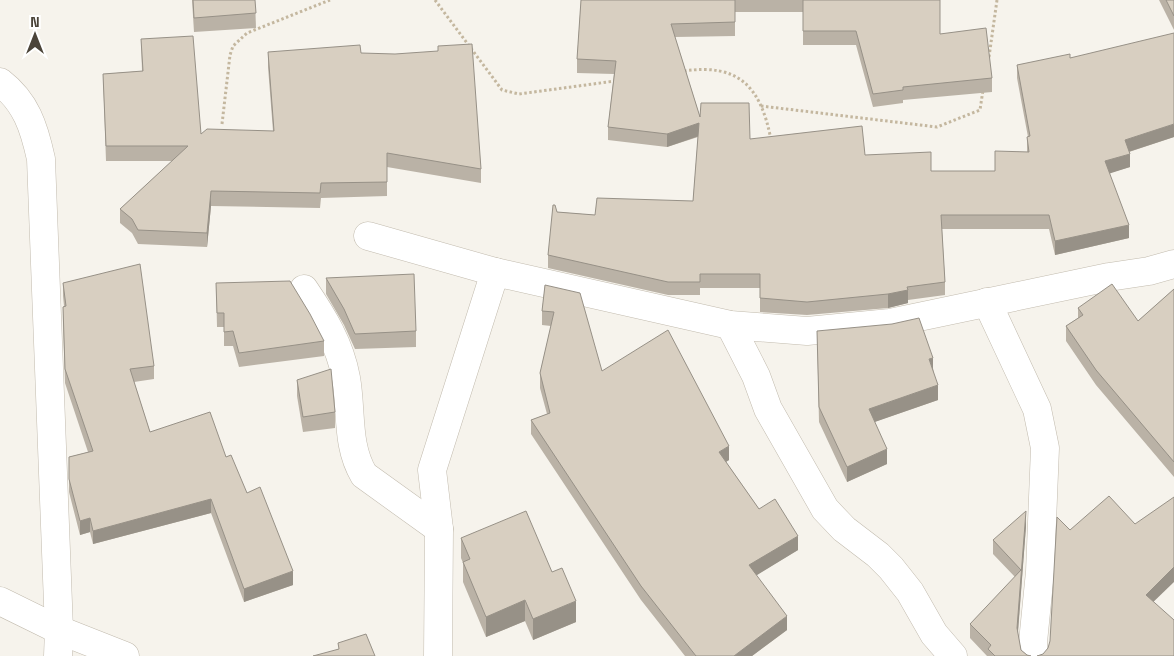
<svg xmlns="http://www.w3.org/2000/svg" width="1174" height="656" viewBox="0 0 1174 656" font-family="'Space Grotesk',sans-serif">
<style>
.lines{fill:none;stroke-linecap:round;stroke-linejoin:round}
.street-casing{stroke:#c2bbae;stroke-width:29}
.path{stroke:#c4b79f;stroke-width:3;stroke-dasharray:2.5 2.5;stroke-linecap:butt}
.street{stroke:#fff;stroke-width:28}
.wall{fill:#bab2a6}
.shaded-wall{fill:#979187}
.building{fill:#d8cfc1;stroke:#979187}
</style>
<rect width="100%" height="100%" fill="#f6f3ec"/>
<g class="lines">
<defs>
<g id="street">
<path d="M0,82C26,102 34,127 41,159L59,630L58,656"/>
<polyline points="368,236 495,272"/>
<path d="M304,289C323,317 340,344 346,378C352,411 346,445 364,475L439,529"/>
<polyline points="987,302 1037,409 1045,448 1040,572 1033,642 1034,656"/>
<polyline points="730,325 756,376 768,409 825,509 844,529 878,555 891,568 910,592 934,634 953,656"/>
<polyline points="0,601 59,630 125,656"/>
<polyline points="438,656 439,529 432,470 495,272 730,325 807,331 890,323 1109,277 1149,271 1174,264"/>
</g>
</defs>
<use href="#street" class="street-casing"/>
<g class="path">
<polyline points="435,0 502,90 519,94 615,81"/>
<polyline points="989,57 997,0"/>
<path d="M684,71C739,63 761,87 771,140"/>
<polyline points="761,106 937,127 980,110 983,90"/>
<polyline points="222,124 230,55 233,46 247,33 330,0"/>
</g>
<use href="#street" class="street"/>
</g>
<g class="wall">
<polygon points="192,0 255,0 256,28 194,32"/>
<polygon points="581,0 940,0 940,34 992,78 992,92 903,100 903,103 873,107 856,45 803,45 803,12 735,12 735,36 675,37 700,117 750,139 865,155 931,171 995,171 1027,152 1027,137 1028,137 1017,78 1017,65 1070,58 1174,137 1129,152 1130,167 1109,173 1129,238 1055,255 1049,229 942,229 945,282 945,295 908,300 908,303 888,308 807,315 760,312 760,288 700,288 700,295 668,295 548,268 548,255 557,212 595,215 693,201 698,137 667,147 608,140 608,127 614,74 577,73 577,59"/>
<polygon points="1159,0 1174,0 1174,30"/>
<polygon points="141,39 201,134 273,131 268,67 268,52 361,53 481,169 481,183 387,167 387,196 321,198 320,208 211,206 207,247 138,244 132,233 120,223 120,209 172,161 106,161 103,74 142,71"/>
<polygon points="326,278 416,331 416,347 355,349 344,325 326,294"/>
<polygon points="63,283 154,366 154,379 134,382 150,432 226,457 247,493 293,585 244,602 211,513 93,544 90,532 80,535 69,492 69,457 88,452 65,383 63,320 63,307 64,306 63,296"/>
<polygon points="216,283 324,341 324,356 239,367 233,346 224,346 224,327 217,327"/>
<polygon points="545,285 602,371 729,460 726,462 759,509 798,550 756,575 787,630 752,656 685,656 641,600 531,434 531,420 547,414 540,388 540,373 551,326 542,325 542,311"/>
<polygon points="1174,289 1174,477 1096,385 1066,341 1066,326 1078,318 1078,308 1138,321"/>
<polygon points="817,331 933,368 938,400 874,422 887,464 847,482 819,422"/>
<polygon points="297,380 335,412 335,428 303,432 297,396"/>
<polygon points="1026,526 1018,633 1021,650 1027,655 1031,656 987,656 970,638 970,624 1015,577 993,554 993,540"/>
<polygon points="461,538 552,572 576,622 533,640 525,621 486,637 463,582 463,563 461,558"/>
</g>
<g class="shaded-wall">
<polygon points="699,123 699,136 667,147 667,134"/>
<polygon points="1174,124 1174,137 1125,153 1125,140"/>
<polygon points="1130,154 1130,167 1105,175 1105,161"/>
<polygon points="211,191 211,206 207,247 207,233"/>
<polygon points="1129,225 1129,238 1055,255 1055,241"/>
<polygon points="908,290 908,303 888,308 888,294"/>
<polygon points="933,358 933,372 929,359"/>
<polygon points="938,385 938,400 869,424 869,409"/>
<polygon points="729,446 729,460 719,466 719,452"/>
<polygon points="887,449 887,464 847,482 847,467"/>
<polygon points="211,499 211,513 93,544 93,531"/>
<polygon points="1026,511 1026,526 1017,643 1017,628"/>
<polygon points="90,518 90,532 80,535 80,521"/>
<polygon points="798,536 798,550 749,580 749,565"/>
<polygon points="1174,567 1174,582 1146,609 1146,595"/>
<polygon points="293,571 293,585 244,602 244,589"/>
<polygon points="525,600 525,621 486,637 486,617"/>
<polygon points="576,601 576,622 533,640 533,619"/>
<polygon points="787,616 787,630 752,656 734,656"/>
</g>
<g class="building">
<polygon points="193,0 255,0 256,13 194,18"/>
<polygon points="581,0 735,0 735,22 671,24 700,117 701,103 749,103 750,139 862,126 865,155 931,152 931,171 995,171 995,151 1029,152 1027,137 1030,136 1017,65 1070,54 1070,58 1174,33 1174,124 1125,140 1130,154 1105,161 1129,225 1055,241 1049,215 941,215 945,282 907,287 908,290 888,294 807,302 760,298 760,274 700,274 700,282 668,282 548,255 553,205 555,205 557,212 595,215 597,198 693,201 699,123 667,134 608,127 616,61 577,59"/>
<polygon points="803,0 940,0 940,34 986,28 992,78 903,87 903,90 873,94 856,31 803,31"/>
<polygon points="1166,0 1174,0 1174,16"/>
<polygon points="193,36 201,134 207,129 274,131 268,52 360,45 361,53 395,54 438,51 438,46 472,44 481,169 387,153 387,182 321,183 320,193 211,191 207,233 138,230 132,219 120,209 188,146 106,146 103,74 143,71 141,39"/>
<polygon points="140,264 154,366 130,369 150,432 210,412 226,457 231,455 247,493 260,487 293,571 244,589 211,499 93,531 90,518 80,521 69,479 69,457 93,451 65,369 63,307 66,306 63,283"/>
<polygon points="414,274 416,331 355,334 344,309 326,278"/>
<polygon points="290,281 310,314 324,341 239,353 233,331 224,332 224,313 217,313 216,283"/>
<polygon points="1112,284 1138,321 1174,289 1174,462 1096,370 1066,326 1083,315 1078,308"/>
<polygon points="545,285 580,293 602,371 668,330 729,446 719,452 759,509 775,499 798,536 749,565 787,616 734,656 696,656 641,586 531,420 550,413 540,373 554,312 542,311"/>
<polygon points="919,318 933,358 929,359 938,385 869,409 887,449 847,467 819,407 817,331 892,324"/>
<polygon points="331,369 335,412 303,417 297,380"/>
<polygon points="1109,496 1135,524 1174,497 1174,567 1146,595 1174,620 1174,656 1037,656 1043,654 1048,648 1050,641 1057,517 1070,530"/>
<polygon points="526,511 552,572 562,568 576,601 533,619 525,600 486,617 463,562 470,559 461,538"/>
<polygon points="1026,511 1017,628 1021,650 1027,655 1031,656 995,656 988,649 991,645 970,624 1021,570 993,540"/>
<polygon points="366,634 375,656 313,656 339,649 338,643"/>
</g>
<g transform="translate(35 35)" stroke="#ffffff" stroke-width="4" paint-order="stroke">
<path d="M0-4L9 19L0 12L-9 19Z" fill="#4b4439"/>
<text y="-8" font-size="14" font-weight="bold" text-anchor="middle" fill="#4b4439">N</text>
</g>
</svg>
